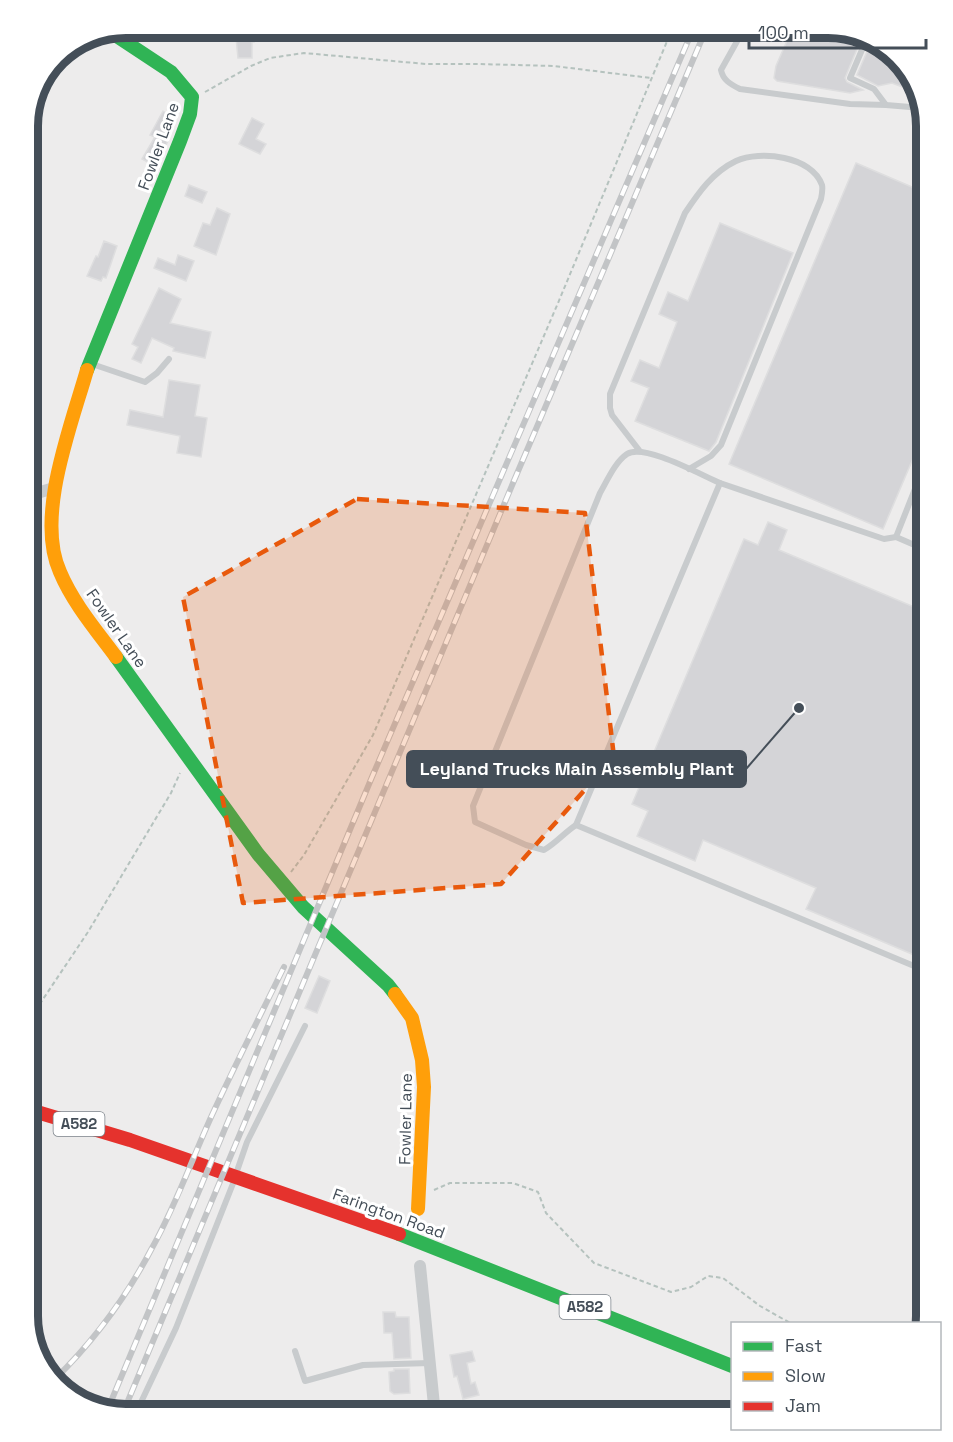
<svg xmlns="http://www.w3.org/2000/svg" width="953" height="1442" viewBox="0 0 953 1442" font-family="'Space Grotesk',sans-serif">
<style>
.building{fill:#d4d4d7;stroke:#dededf;stroke-width:1.5}
.lines{fill:none;stroke-linecap:round;stroke-linejoin:round}
.path{stroke:#b5c2be;stroke-width:2;stroke-dasharray:4.5 3;stroke-linecap:butt}
.lane{stroke:#c8cbcd;stroke-width:6}
.street{stroke:#c8cbcd;stroke-width:12}
.fast{stroke:#30b455;stroke-width:14}
.slow{stroke:#ff9f0a;stroke-width:14}
.jam{stroke:#e5322d;stroke-width:14}
.rail-casing{stroke:#c2c4c6;stroke-width:6}
.rail{stroke:#fff;stroke-width:4;stroke-dasharray:11;stroke-linecap:butt}
.marked{fill:#e8590c;fill-opacity:0.2;stroke:#e8590c;stroke-width:4.5;stroke-dasharray:12 8;stroke-linejoin:round}
.labels{text-anchor:middle;stroke-width:6;stroke-linejoin:round;paint-order:stroke}
.shield{fill:#fff;stroke:#7c838a;stroke-width:1.5}
.shield-label{font-size:15px;font-weight:bold;fill:#444e58}
.street-label{font-size:16px;fill:#444e58;stroke:#fff}
.rim{fill:none;stroke:#444e58;stroke-width:8}
.leader{fill:none;stroke:#444e58;stroke-width:2}
.callout-dot{fill:#444e58;stroke:#fff;stroke-width:2}
.callout{fill:#444e58;stroke:#444e58;stroke-width:2}
.callout-label{font-size:18px;text-anchor:middle;font-weight:bold;fill:#fff}
</style>
<rect width="100%" height="100%" fill="#edecec"/>
<g class="building">
<polygon points="235,27 259,27 260,37 254,37 254,42 252,42 252,58 238,58"/>
<polygon points="793,27 834,27 862,37 845,78 847,82 863,90 850,93 777,81 774,78 776,66"/>
<polygon points="872,40 882,43 913,76 918,93 892,83 878,86 857,75"/>
<polygon points="163,111 173,118 169,123 174,125 163,153 155,166 142,159 155,137 150,135"/>
<polygon points="252,118 264,124 256,139 266,144 260,154 239,144"/>
<polygon points="856,163 926,193 926,428 883,529 729,464"/>
<polygon points="189,185 207,192 202,203 185,196"/>
<polygon points="217,208 230,214 216,255 194,246 203,223 210,225"/>
<polygon points="720,223 793,253 716,442 709,451 635,421 649,388 631,381 640,360 659,368 677,322 659,314 668,292 688,301"/>
<polygon points="104,241 117,246 106,278 103,277 101,281 87,276 96,256 98,257"/>
<polygon points="178,255 194,261 186,281 154,268 158,258 175,265"/>
<polygon points="159,288 181,299 170,323 211,332 205,358 173,351 174,348 152,338 141,363 132,359 138,347 132,344"/>
<polygon points="169,380 200,385 195,416 207,418 201,457 177,453 180,436 127,425 130,410 163,417"/>
<polygon points="768,522 787,530 779,550 926,612 926,960 806,909 816,888 703,840 695,861 637,836 648,811 632,804 744,539 758,545"/>
<polygon points="319,976 330,981 317,1013 305,1008"/>
<polygon points="383,1312 395,1312 396,1317 409,1317 411,1358 394,1359 392,1333 384,1333"/>
<polygon points="472,1351 475,1361 467,1363 471,1384 475,1382 479,1395 463,1399 457,1376 454,1377 450,1355"/>
<polygon points="394,1369 409,1369 410,1393 394,1394 390,1391 389,1372 394,1371"/>
</g>
<g class="lines">
<g class="path">
<polyline points="205,92 251,66 270,58 304,53 426,64 478,64 554,66 651,78"/>
<polyline points="291,872 304,855 373,735 558,303 673,27"/>
<polyline points="27,1023 88,932 171,793 180,773"/>
<polyline points="434,1190 450,1183 513,1183 538,1192 546,1213 594,1263 671,1292 691,1287 708,1276 723,1278 760,1306 792,1324"/>
</g>
<g class="lane">
<path d="M745,27L721,70C723,80 730,84 740,89L850,104L886,105"/>
<polyline points="867,38 850,78 874,89 886,105 922,108"/>
<polyline points="92,364 145,382 157,373 169,359"/>
<path d="M639,450L612,415L610,408V394L685,213C699,192 713,172 736,161C760,150 812,156 822,185C823,189 822,194 821,199L721,445L711,456L689,469"/>
<polyline points="896,537 884,539 720,483 576,825 926,971"/>
<polyline points="926,550 896,537 926,461"/>
<path d="M576,825C564,833 556,843 544,850L526,845L475,822L473,806L600,493C607,481 615,462 627,454C644,443 701,475 720,483"/>
<polyline points="237,1171 247,1142 305,1026"/>
<polyline points="295,1351 305,1381 363,1365 430,1363"/>
<polyline points="135,1415 176,1328 234,1181"/>
</g>
<g class="street">
<polyline points="27,496 54,488"/>
<polyline points="420,1266 435,1415"/>
</g>
<g class="fast">
<polyline points="87,370 180,141 190,114 192,97 171,72 112,33"/>
<polyline points="116,657 258,854 303,907 388,985 395,994"/>
<polyline points="399,1234 732,1366"/>
</g>
<g class="slow">
<path d="M87,370C71,426 35,517 60,572C73,603 96,630 116,657"/>
<polyline points="395,994 412,1018 422,1060 424,1087 418,1209"/>
</g>
<polyline class="jam" points="27,1109 130,1140 399,1234"/>
<defs>
<g id="rail">
<path d="M54,1380C93,1342 127,1296 152,1248C176,1205 192,1159 212,1115C235,1065 260,1016 284,967"/>
<polyline points="107,1411 372,777 694,27"/>
<polyline points="122,1415 513,483 707,27"/>
</g>
</defs>
<use href="#rail" class="rail-casing"/>
<use href="#rail" class="rail"/>
</g>
<path class="marked" d="M357,499L585,513L614,757L501,884L243,903L183,597Z"/>
<g class="labels">
<g class="shield">
<rect x="53.5" y="1112" width="51" height="24" rx="4.5"/>
<rect x="559.5" y="1295" width="51" height="24" rx="4.5"/>
</g>
<g class="shield-label">
<text x="79" y="1129">A582</text>
<text x="585" y="1312">A582</text>
</g>
<g class="street-label">
<text transform="translate(158 146) rotate(-70)" y="6">Fowler Lane</text>
<text transform="translate(117 628) rotate(55)" y="6">Fowler Lane</text>
<text transform="translate(405 1119) rotate(-89)" y="6">Fowler Lane</text>
<text transform="translate(389 1213) rotate(20)" y="6">Farington Road</text>
</g>
</g>
<path d="M0 0H953V1442H0ZM126 38H828A88 88 0 0 1 916 126V1316A88 88 0 0 1 828 1404H126A88 88 0 0 1 38 1316V126A88 88 0 0 1 126 38Z" fill="#fff" fill-rule="evenodd"/>
<path class="rim" d="M126 38H828A88 88 0 0 1 916 126V1316A88 88 0 0 1 828 1404H126A88 88 0 0 1 38 1316V126A88 88 0 0 1 126 38Z"/>
<path class="leader" d="M799 708L746 769"/>
<circle class="callout-dot" cx="799" cy="708" r="6"/>
<rect class="callout" x="407" y="751" width="339" height="36" rx="6"/>
<g class="callout-label">
<text x="577" y="775">Leyland Trucks Main Assembly Plant</text>
</g>
<rect x="731" y="1322" width="210" height="108" fill="#ffffff" stroke="#b4b8bc" stroke-width="1.5"/>
<rect x="743" y="1342" width="30" height="9" fill="#30b455" stroke="#b4b8bc" stroke-width="1.5"/>
<text x="785" y="1352" font-size="18" fill="#444e58">Fast</text>
<rect x="743" y="1372" width="30" height="9" fill="#ff9f0a" stroke="#b4b8bc" stroke-width="1.5"/>
<text x="785" y="1382" font-size="18" fill="#444e58">Slow</text>
<rect x="743" y="1402" width="30" height="9" fill="#e5322d" stroke="#b4b8bc" stroke-width="1.5"/>
<text x="785" y="1412" font-size="18" fill="#444e58">Jam</text>
<path d="M749 39v9h177v-9" fill="none" stroke="#444e58" stroke-width="3"/>
<text x="758" y="39" font-size="18" fill="#444e58" stroke="#ffffff" stroke-width="4.5" paint-order="stroke">100 m</text>
</svg>
